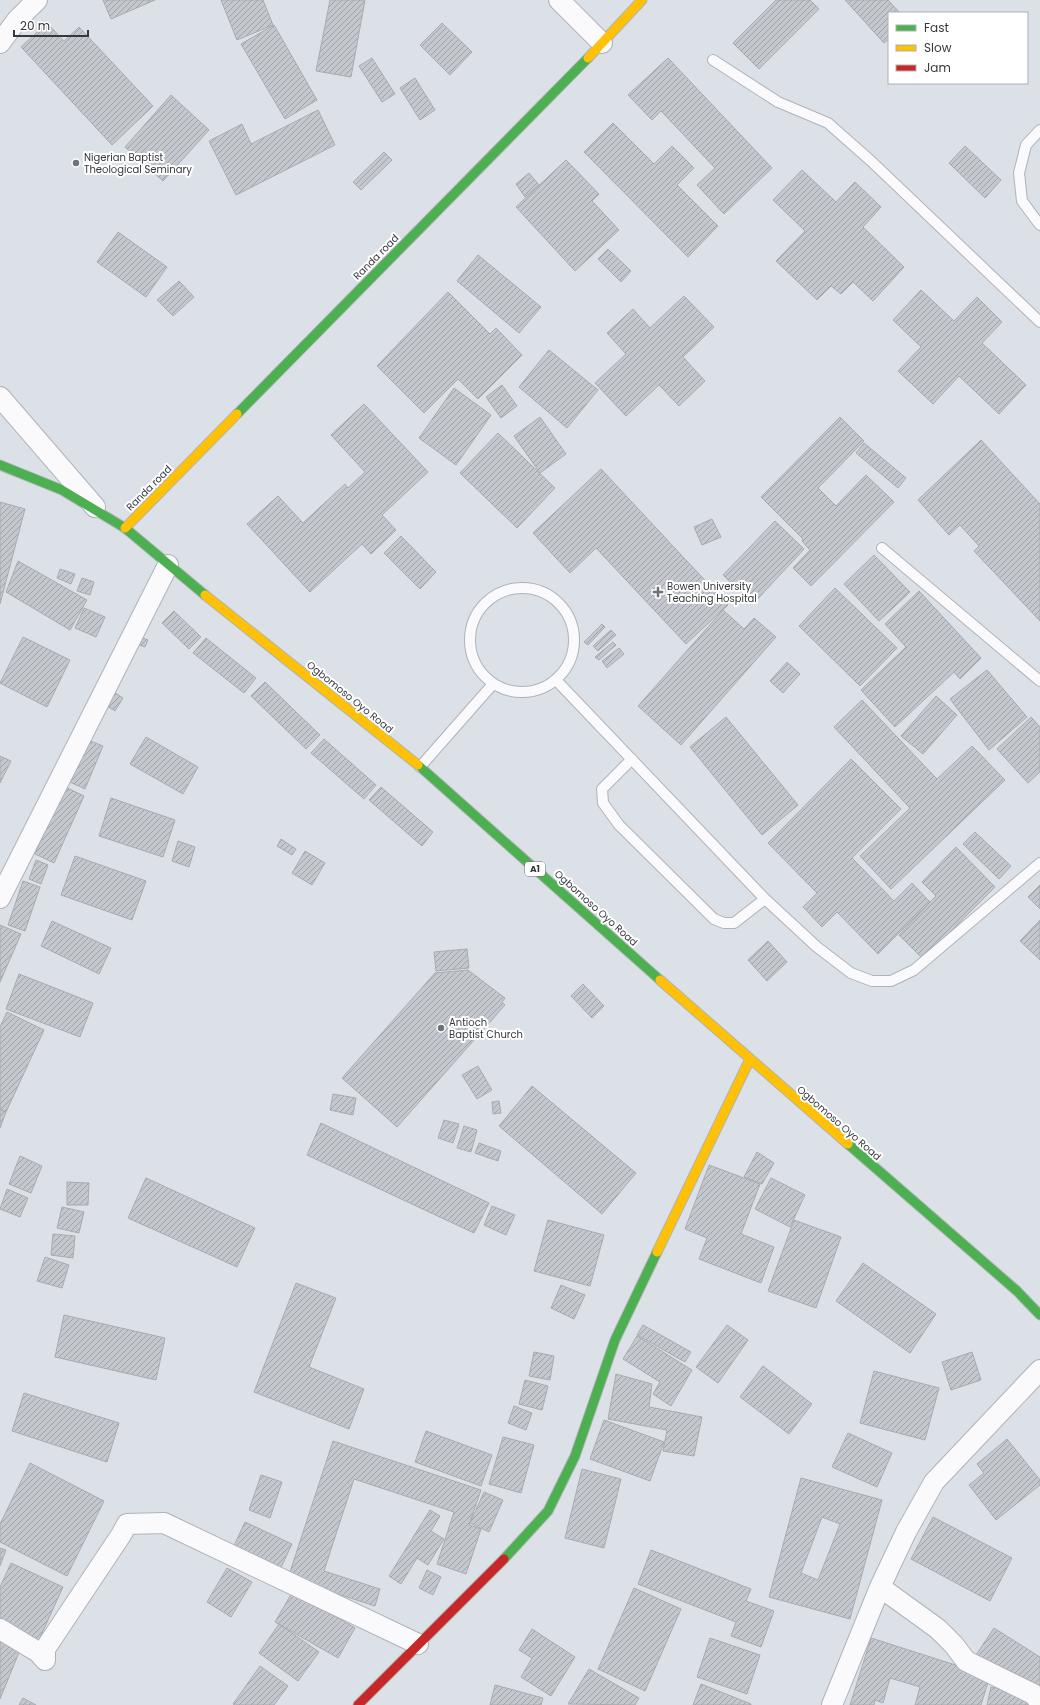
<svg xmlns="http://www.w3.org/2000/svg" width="1040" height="1705" viewBox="0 0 1040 1705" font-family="Poppins,sans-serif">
  <defs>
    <pattern id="building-hatch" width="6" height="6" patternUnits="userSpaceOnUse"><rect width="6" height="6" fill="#c4c8ce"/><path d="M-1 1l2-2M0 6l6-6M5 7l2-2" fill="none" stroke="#a0a3a8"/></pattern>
  </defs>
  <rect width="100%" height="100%" fill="#dce1e8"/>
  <!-- building -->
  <path fill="url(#building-hatch)" stroke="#a8abb0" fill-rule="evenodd" d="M103,0H155L111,19Z
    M221,0H263L273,25L237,40Z
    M330,0H365L351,77L316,71Z
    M776,0H810L819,9L759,69L733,43Z
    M845,0H888L900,13H889V39L884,43Z
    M47,23L64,41L79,27L153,106L112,145L21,47Z
    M442,23L472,52L450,75L420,45Z
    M274,25L317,100L285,119L241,44Z
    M372,58L395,94L382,102L359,66Z
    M668,58L772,168L724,214L697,185L715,168L661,111L652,120L628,95Z
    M415,78L435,110L420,120L400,88Z
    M171,95L209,130L163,181L125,147Z
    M318,110L335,145L236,195L209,141L242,124L251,144Z
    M613,123L654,164L672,146L694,168L677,185L718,226L688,257L584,152Z
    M965,146L1001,180L985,198L949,163Z
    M384,152L392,160L361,190L353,182Z
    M566,160L599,194L592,201L619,230L575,271L516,207Z
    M802,170L836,202L855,182L881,207L863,227L904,267L873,301L853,282L841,294L831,286L817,300L776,261L805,231L773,200Z
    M529,173L539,185L525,197L516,184Z
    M118,232L167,267L146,297L97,262Z
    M608,249L631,271L621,282L598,259Z
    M478,255L541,307L519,333L457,281Z
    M179,281L194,297L173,316L157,300Z
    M921,290L954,321L977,297L1002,322L982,343L1026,385L999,414L959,376L933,404L898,371L921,347L893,320Z
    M448,292L490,334L496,328L522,355L478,399L458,379L424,413L377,366Z
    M684,296L714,327L683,357L705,381L679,406L659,385L626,416L595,383L626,354L607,333L633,309L650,328Z
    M549,350L598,390L567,428L519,387Z
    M502,385L517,406L501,418L486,397Z
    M454,388L491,415L456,465L419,438Z
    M364,404L428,472L382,515L396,530L371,554L362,544L310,592L247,524L278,496L303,523L345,484L348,488L365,472L331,435Z
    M540,417L566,454L540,473L514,436Z
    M840,417L864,441L818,488L836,506L866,475L894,502L811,586L793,568L810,550L802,541L803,539L761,497Z
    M498,433L555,488L517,528L460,473Z
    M981,440L1040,504V621L974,551L979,546L960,525L949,535L918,500Z
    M864,443L906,478L898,488L856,453Z
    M601,469L728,605L686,644L596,548L570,573L533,533Z
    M0,502L25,509L0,604Z
    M712,519L721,537L702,545L694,527Z
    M775,521L804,549L753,604L723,575Z
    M401,536L436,572L420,589L384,553Z
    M874,555L910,592L879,621L844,584Z
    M18,561L87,600L70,630L6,592Z
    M60,569L75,574L71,584L57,578Z
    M82,578L94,582L90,595L77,591Z
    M835,588L897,648L860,686L799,626Z
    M919,591L981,658L960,679L954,672L895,727L861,690L906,647L885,624Z
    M84,608L105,617L96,637L75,628Z
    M723,610L744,629L754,618L776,637L681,745L638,706Z
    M174,611L201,637L189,649L162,623Z
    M602,624L605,627L588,645L584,642Z
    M611,630L616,635L598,651L593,646Z
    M135,635L148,640L145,647L132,642Z
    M23,637L70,660L47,707L0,683Z
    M206,638L256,678L244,693L193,653Z
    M613,642L616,645L599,660L595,657Z
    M619,648L624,654L607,668L602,661Z
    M787,662L800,674L783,693L770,681Z
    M987,670L1027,717L989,750L950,699Z
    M265,682L320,735L306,749L251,696Z
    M109,689L123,698L115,711L101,702Z
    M936,696L957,715L923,754L901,736Z
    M862,700L937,779L972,746L1005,780L891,889L860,856L910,808L834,727Z
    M726,717L798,805L762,835L690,747Z
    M1031,717L1040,727V772L1028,783L997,749Z
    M146,737L198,767L183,794L130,764Z
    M324,739L376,785L364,799L311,753Z
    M88,740L103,746L85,789L70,782Z
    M0,756L11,761L0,783Z
    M851,759L901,809L852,858L894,901L912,883L930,902L878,954L837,912L822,927L803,907L817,893L768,843Z
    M65,787L84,796L54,863L35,854Z
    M381,787L433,832L422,846L369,800Z
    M111,798L175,820L163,857L99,836Z
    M975,832L1011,866L999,879L963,844Z
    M281,839L296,849L292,855L277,846Z
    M178,841L195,847L189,867L172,861Z
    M956,847L995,887L923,959L899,935L936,896L922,882Z
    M305,851L325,863L312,885L292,873Z
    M75,856L146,881L132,920L61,895Z
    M36,860L48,865L41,884L29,879Z
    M23,881L40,887L25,931L8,925Z
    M1040,885V909L1028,897Z
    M1040,920V960L1020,941Z
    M52,921L111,948L99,974L41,946Z
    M0,925L21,934L0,982Z
    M768,941L787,962L767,981L748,960Z
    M467,949L469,968L436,971L434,952Z
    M468,970L505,998L502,1002L505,1005L397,1127L342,1078L435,973Z
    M19,974L93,1003L80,1037L6,1009Z
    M583,984L604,1006L592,1018L571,996Z
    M7,1012L44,1030L6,1112L0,1109V1027Z
    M478,1066L492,1090L477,1099L462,1075Z
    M532,1086L636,1173L602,1214L499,1126Z
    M333,1094L356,1098L353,1115L330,1110Z
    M499,1101L501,1113L493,1114L492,1102Z
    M0,1110L6,1112L0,1128Z
    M444,1120L459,1124L453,1143L438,1138Z
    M321,1123L489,1203L474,1233L307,1155Z
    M464,1126L477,1130L471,1152L457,1148Z
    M479,1143L501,1151L498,1161L475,1153Z
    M757,1152L774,1163L762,1184L744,1177Z
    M20,1156L42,1166L31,1193L9,1184Z
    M709,1165L760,1184L741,1234L774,1247L761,1283L699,1259L707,1238L685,1229Z
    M146,1178L255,1228L237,1267L128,1218Z
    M771,1178L805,1195L790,1227L755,1209Z
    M67,1182L89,1183L88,1205H67Z
    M7,1189L28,1198L20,1217L0,1209Z
    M492,1206L515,1215L506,1235L484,1225Z
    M62,1207L84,1212L79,1233L57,1228Z
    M548,1220L604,1235L590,1286L534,1271Z
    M794,1220L841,1237L816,1308L768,1291Z
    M53,1234L75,1236L73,1258L51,1255Z
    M45,1257L69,1265L62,1288L37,1281Z
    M863,1263L936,1314L910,1353L836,1301Z
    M296,1283L336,1298L309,1367L364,1389L349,1429L254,1392Z
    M561,1285L585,1295L574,1319L551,1308Z
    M64,1315L165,1338L156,1380L55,1357Z
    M643,1325L691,1352L685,1362L637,1335Z
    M727,1325L748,1340L718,1383L696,1367Z
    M637,1336L692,1370L671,1406L653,1394L660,1382L623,1359Z
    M534,1352L554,1356L550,1380L529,1376Z
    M972,1352L981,1380L951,1390L942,1362Z
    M763,1366L812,1404L789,1434L740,1397Z
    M874,1371L939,1388L925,1440L860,1423Z
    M616,1374L652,1384L649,1407L702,1417L694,1456L663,1451L667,1430L608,1419Z
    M525,1380L548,1386L542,1410L519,1404Z
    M24,1393L119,1423L107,1462L12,1431Z
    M514,1406L532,1413L526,1430L508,1423Z
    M604,1420L664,1442L650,1481L590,1459Z
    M426,1431L492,1455L481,1486L415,1462Z
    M848,1433L892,1453L877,1487L832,1467Z
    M503,1437L534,1445L521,1493L489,1484Z
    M1007,1439L1040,1480V1485L996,1520L969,1485L984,1473L977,1464Z
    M333,1441L481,1490L469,1525L481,1529L466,1574L437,1564L454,1512L354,1479L324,1571L380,1589L375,1606L288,1578Z
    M30,1463L104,1501L67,1576L0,1542V1524Z
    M582,1469L621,1479L604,1548L565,1538Z
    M261,1475L282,1482L270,1518L249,1510Z
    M801,1478L882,1500L850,1619L769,1597ZM822,1517L840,1524L818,1580L801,1573Z
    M484,1492L503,1500L489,1532L470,1523Z
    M430,1510L440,1516L431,1531L444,1539L428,1565L417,1558L401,1584L389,1576Z
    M933,1517L1012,1558L990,1601L911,1559Z
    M245,1522L292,1544L278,1574L231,1552Z
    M0,1548L6,1550L0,1566Z
    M651,1550L751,1589L746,1601L774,1611L761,1647L731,1636L736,1622L638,1584Z
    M11,1563L63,1587L38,1642L0,1625V1587Z
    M227,1568L252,1582L231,1617L207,1602Z
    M427,1570L441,1577L433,1595L419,1588Z
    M634,1588L681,1609L645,1691L598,1669Z
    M293,1591L355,1628L338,1658L275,1622Z
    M279,1624L319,1652L298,1681L259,1653Z
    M994,1628L1040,1657V1695L976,1655Z
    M532,1629L575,1657L551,1696L521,1677L532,1658L519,1650Z
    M0,1636L22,1645L0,1699Z
    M710,1638L760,1655L747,1694L697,1677Z
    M871,1638L990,1676L981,1705H915L920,1687L890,1678L883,1703L875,1700L874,1705H850Z
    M260,1666L288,1686L274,1705H235L233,1704Z
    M589,1669L639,1698L635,1705L568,1704Z
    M701,1684L751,1704V1705H693Z
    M495,1685L543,1698L541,1705H490Z
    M991,1687L1030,1695L1028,1705H987Z
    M23,1698L36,1705H19Z"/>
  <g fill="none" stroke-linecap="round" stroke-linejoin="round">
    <defs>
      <path id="lane" d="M713,60L778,102L828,123L871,161L1040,322
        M1040,130L1026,145L1019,173L1022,201L1040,225
        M882,548L1040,681
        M470 640a52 52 0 1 1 104 0a52 52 0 1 1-104 0Z
        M556,680L765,899L817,947L851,973L872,981H891L914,970L1040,863
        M632,759L602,789L603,803L619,825L714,919L724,923H734L765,899
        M420,767L493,684"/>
      <path id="street" d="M559,0L602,43
        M0,43L17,20L37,0
        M0,397L95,507
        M0,898L168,565
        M880,1587L938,1629L954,1645L966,1661L1033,1694L1040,1702
        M0,1629L38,1652L45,1660
        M45,1660V1649L121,1535L127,1524L164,1523L418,1644
        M832,1705L880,1587L906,1532L934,1482L1040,1370"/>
      <path id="fast" d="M237,414L588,58
        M0,465L62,490L125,528L205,595
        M418,765L660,980
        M848,1144L1017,1291L1040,1315
        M504,1559L548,1511L575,1456L615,1340L657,1252"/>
      <path id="slow" d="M588,58L642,0
        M125,528L237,414
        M205,595L418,765
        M660,980L848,1144
        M657,1252L750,1059"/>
      <path id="jam" d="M358,1705L504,1559"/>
    </defs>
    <!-- lane casing -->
    <use href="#lane" stroke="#afb3b8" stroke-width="12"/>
    <!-- street casing -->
    <use href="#street" stroke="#afb3b8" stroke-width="22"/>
    <!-- fast casing -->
    <use href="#fast" stroke="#afb3b8" stroke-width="11"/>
    <!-- slow casing -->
    <use href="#slow" stroke="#afb3b8" stroke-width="11"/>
    <!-- jam casing -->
    <use href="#jam" stroke="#afb3b8" stroke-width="11"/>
    <!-- lane -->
    <use href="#lane" stroke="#fafafc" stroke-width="10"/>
    <!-- street -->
    <use href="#street" stroke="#fafafc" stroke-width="20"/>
    <!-- fast -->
    <use href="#fast" stroke="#4caf50" stroke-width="9"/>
    <!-- slow -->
    <use href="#slow" stroke="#ffc107" stroke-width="9"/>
    <!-- jam -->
    <use href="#jam" stroke="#c62828" stroke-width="9"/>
  </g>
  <!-- markers -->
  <g fill="#6f7378" stroke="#fff" stroke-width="1.5">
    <circle cx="76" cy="163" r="4"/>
    <path d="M656 586h4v4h4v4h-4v4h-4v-4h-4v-4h4z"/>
    <circle cx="441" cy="1028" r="4"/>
  </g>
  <g text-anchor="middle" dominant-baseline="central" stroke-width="4" stroke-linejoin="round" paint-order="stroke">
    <!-- shield labels -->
    <rect fill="#fff" stroke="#727476" stroke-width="1" x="525" y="862" width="20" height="14" rx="3"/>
    <g font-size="9" font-weight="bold" fill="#35383c">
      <text x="535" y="869">A1</text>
    </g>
    <!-- poi labels -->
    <g font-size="10" fill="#35383c" stroke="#fff" text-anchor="start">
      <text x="84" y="157">Nigerian Baptist<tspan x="84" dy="12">Theological Seminary</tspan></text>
      <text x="667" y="586">Bowen University<tspan x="667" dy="12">Teaching Hospital</tspan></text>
      <text x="449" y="1022">Antioch<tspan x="449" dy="12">Baptist Church</tspan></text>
    </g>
    <!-- street labels -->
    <g font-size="10" fill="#35383c" stroke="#fff">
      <text transform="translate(376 257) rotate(-45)">Randa road</text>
      <text transform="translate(149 488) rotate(-45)">Randa road</text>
      <text transform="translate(350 697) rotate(39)">Ogbomoso Oyo Road</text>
      <text transform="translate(596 908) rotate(42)">Ogbomoso Oyo Road</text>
      <text transform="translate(839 1123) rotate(41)">Ogbomoso Oyo Road</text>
    </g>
  </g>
  <!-- legend -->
  <rect x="888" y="12" width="140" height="72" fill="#ffffff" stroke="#aeafb1"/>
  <rect x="896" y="25" width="20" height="6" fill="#4caf50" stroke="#aeafb1"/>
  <text x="924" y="32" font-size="12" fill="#35383c">Fast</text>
  <rect x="896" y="45" width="20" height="6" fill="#ffc107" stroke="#aeafb1"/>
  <text x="924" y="52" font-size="12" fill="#35383c">Slow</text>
  <rect x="896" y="65" width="20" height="6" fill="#c62828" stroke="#aeafb1"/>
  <text x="924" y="72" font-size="12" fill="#35383c">Jam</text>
  <!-- scale -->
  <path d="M14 30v6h74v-6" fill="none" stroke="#35383c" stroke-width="2"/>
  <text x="20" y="30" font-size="12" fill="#35383c" stroke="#ffffff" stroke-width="3" paint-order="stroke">20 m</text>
</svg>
